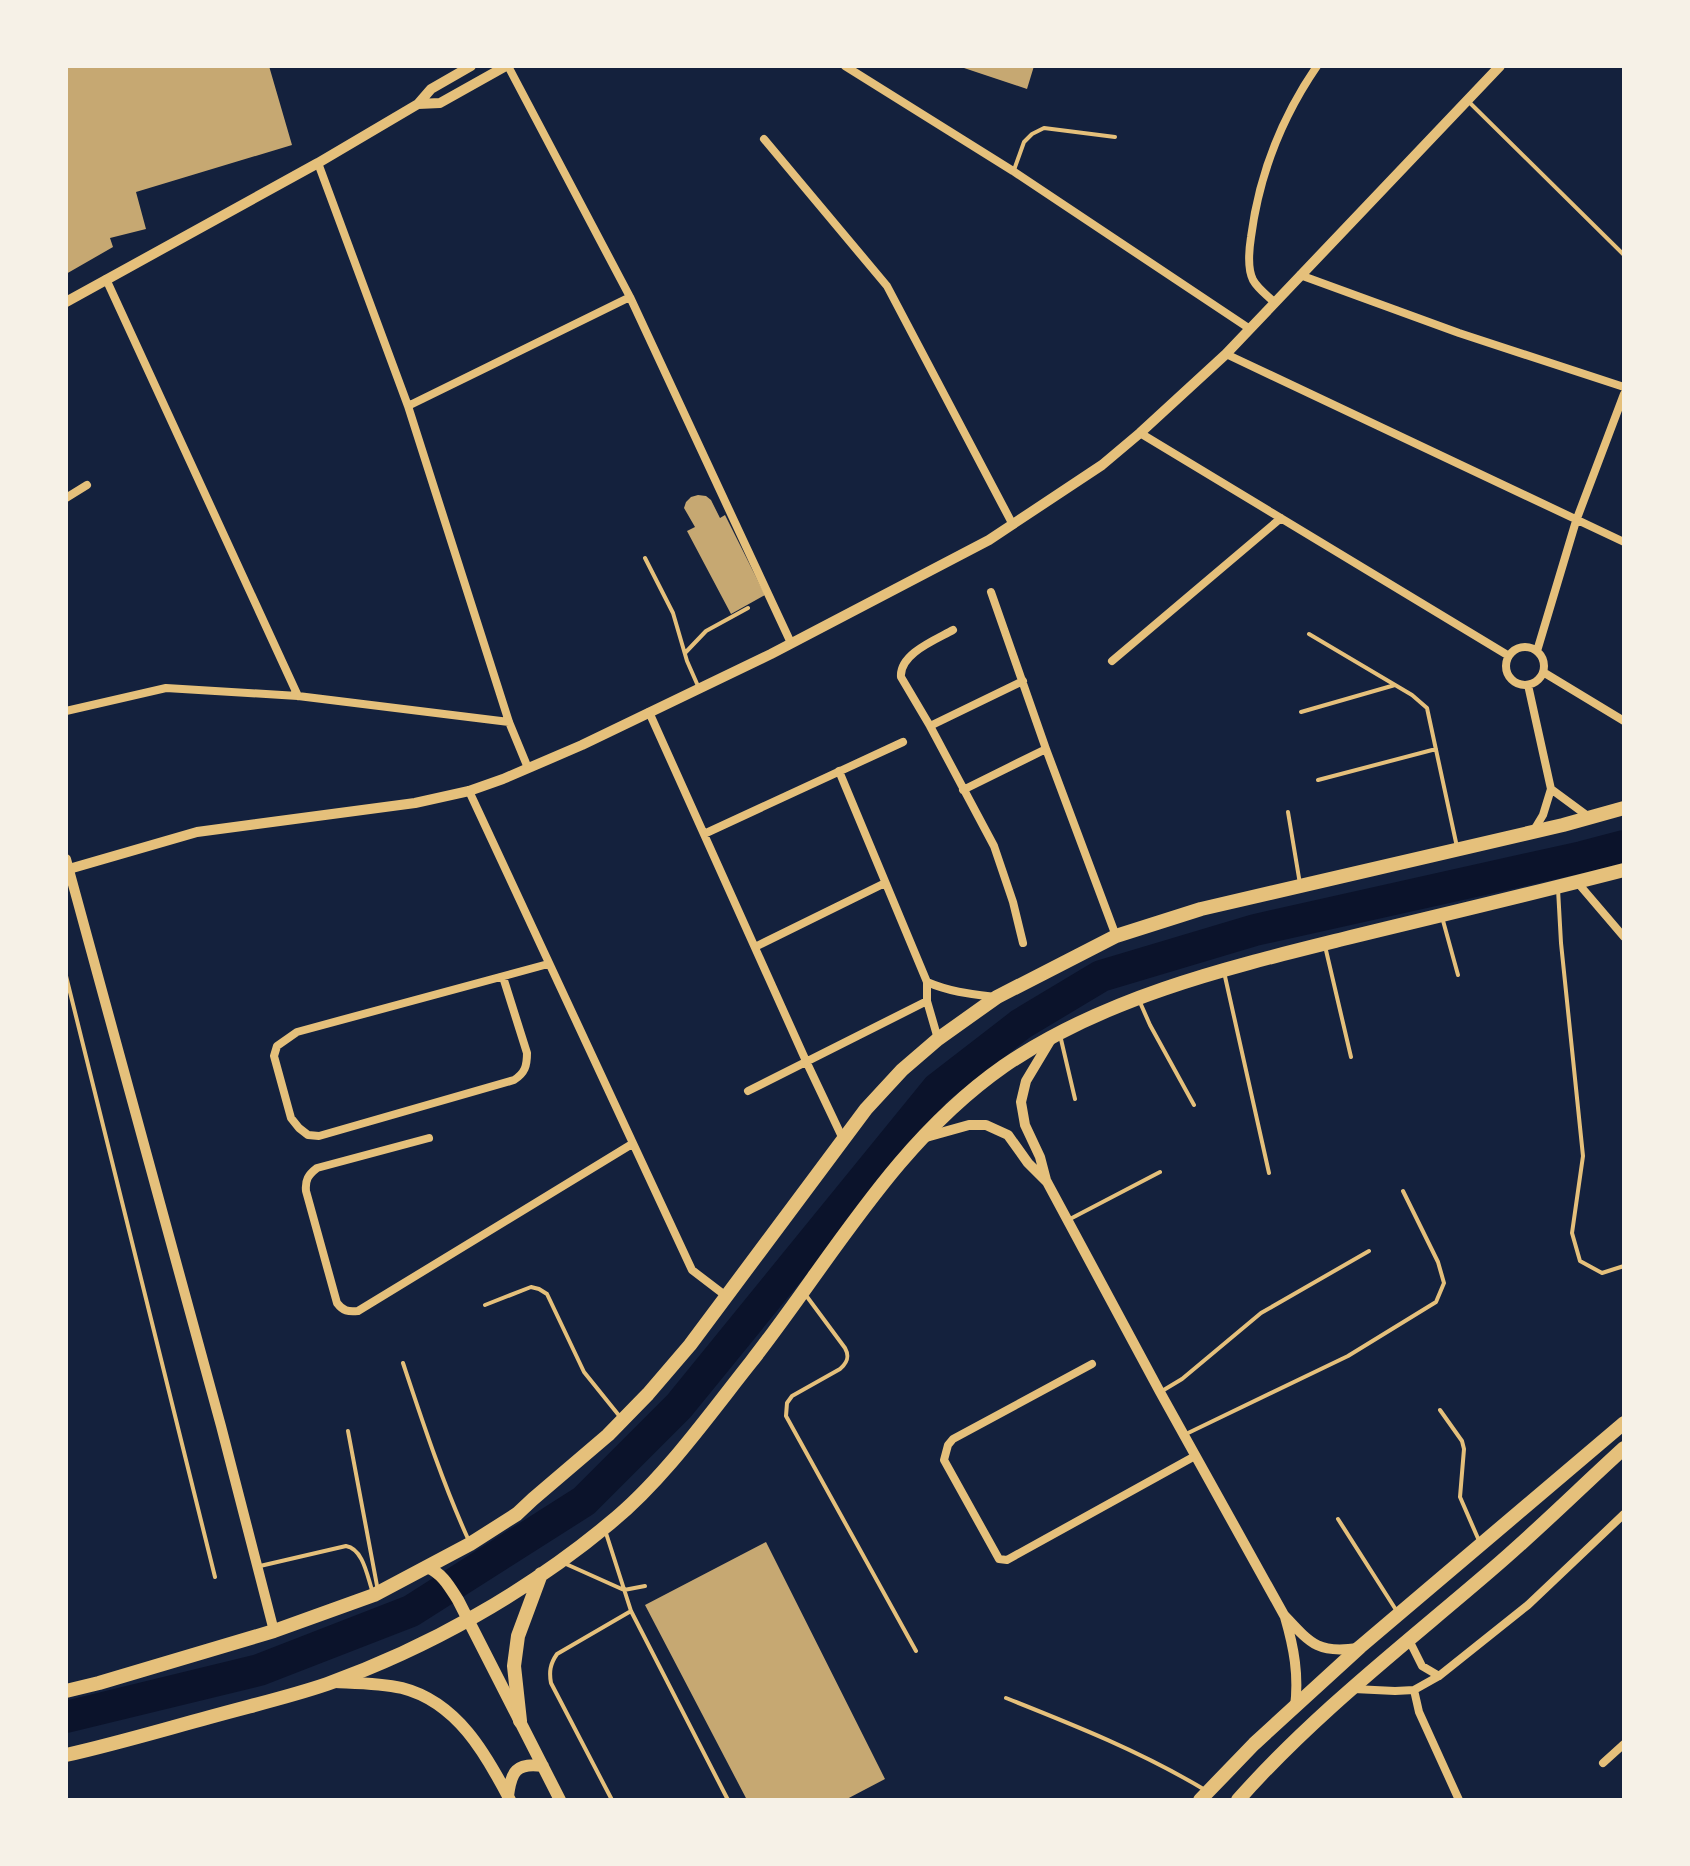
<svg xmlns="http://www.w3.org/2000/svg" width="1690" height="1866" viewBox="0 0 1690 1866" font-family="'Varela Round',sans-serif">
  <rect width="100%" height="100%" fill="#14213d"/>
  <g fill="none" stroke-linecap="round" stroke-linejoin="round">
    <!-- river -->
    <path stroke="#0b132b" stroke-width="32" d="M66,1717L259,1670L411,1611L584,1501L679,1406L937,1089L1021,1024L1101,976L1255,930L1582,857L1624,846"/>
  </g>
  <!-- building -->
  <path fill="#c6a872" d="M69,66H269L292,145L136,192L146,229L110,238L113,247L66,274V67Z
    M958,66H1034L1027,89Z
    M698,495L706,496L711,500L720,518L725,515L765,595L731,614L687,531L695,527L684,508L686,502L691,497Z
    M766,1542L885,1779L845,1800H747L645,1605Z"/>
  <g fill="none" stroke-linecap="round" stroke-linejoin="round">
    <!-- service -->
    <path stroke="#e5c07b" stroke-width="4" d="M1469,102L1624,255
      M1014,170L1024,142L1032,134L1044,128L1115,137
      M645,558L673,613L687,661L698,686
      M1309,634L1412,695L1427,708L1457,847
      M685,653L706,631L748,608
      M1301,712L1395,685
      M1318,780L1436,749
      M1288,812L1300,884
      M1558,889L1561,943L1583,1156L1572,1233L1580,1261L1602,1273L1624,1266
      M1442,917L1458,975
      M1325,946L1351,1057
      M1224,972L1269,1173
      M66,976L215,1577
      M1139,1000L1150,1025L1194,1105
      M1060,1035L1075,1099
      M1070,1219L1160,1172
      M805,1294L845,1348C850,1357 847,1363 840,1369L792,1396L787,1403L786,1416L916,1651
      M485,1305L531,1287L539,1289L547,1294L584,1372L621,1418
      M403,1363C423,1423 443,1484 469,1541
      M1162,1391L1182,1379L1261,1313L1369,1251
      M1440,1410L1462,1441L1464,1449L1460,1497L1480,1543
      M348,1431L378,1591
      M1186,1434L1348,1356L1436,1302L1444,1283L1438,1262L1403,1191
      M1338,1519L1398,1613
      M605,1530L631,1611L728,1800
      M566,1564L624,1590L645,1586
      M260,1566L346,1546C363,1549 367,1575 372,1590
      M1006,1698C1074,1725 1142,1752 1205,1790
      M612,1800L551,1683C549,1672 550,1664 557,1654L631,1611"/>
    <!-- minor -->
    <path stroke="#e5c07b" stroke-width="8" d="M508,66L630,297L791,643
      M845,66L1013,171L1250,329
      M764,139L887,286L1013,525
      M318,163L408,406L509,722L528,768
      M1300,275L1459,333L1624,387
      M106,279L298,696
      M1274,302C1267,295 1258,289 1253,280C1247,268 1249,250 1251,237C1259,176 1282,117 1317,66
      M1226,354L1624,542
      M408,406L630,297
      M1140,433L1509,656
      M66,498L87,485
      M991,592L1046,749L1116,936
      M1506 666a19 19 0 1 1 38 0a19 19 0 1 1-38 0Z
      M1537,651L1576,521L1624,394
      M1112,661L1281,518
      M1543,672L1624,721
      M1023,681L930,726L994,846L1013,902L1023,943
      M1528,685L1551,789L1543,815L1534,830
      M66,711L166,688L298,696L509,722
      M649,712L806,1061L843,1139
      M930,726L901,677C899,654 935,640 953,630
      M839,771L927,982V1001L938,1039
      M1551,789L1589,817
      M963,790L1046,749
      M469,791L692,1270L726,1296
      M704,834L903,742
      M1577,882L1624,937
      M755,947L885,883
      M503,977L527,1053C527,1066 525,1073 514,1080L319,1136L308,1135L299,1128L291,1118L274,1056L277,1046L297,1032L548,964
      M927,982C950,992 971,994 996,997
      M748,1091L927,1001
      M429,1138L317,1168C308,1175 305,1180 306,1191L337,1303C343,1311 348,1312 358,1311L632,1144
      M1092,1364L953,1439L948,1445L944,1460L999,1559L1007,1560L1195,1456
      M1409,1640L1422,1666L1439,1676
      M1354,1689L1395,1691L1414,1690L1439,1676L1528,1605L1624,1514
      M1414,1690L1419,1712L1459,1800
      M1603,1763L1624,1744"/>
    <!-- tertiary -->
    <path stroke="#e5c07b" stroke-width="10" d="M418,104L440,103L506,66
      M66,302L318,163L418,104L431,89L471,66
      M66,859L221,1426L274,1631
      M69,869L197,832L415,803L469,791L503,779L582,745L771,654L989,540L1102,465L1140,433L1226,354L1500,66
      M926,1137L969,1125H986L1008,1135L1028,1163L1047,1182L1160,1392L1284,1615C1311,1644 1318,1654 1358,1648
      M1046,1180L1040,1157L1025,1125L1021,1102L1026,1081L1050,1041
      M1285,1617C1294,1648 1299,1675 1295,1707"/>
    <!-- secondary -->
    <path stroke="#e5c07b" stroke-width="12" d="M427,1567C443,1574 449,1586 458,1600L560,1800
      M335,1682C357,1683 380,1683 402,1688C457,1702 486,1754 510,1800
      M508,1796C511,1772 516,1762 543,1766"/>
    <!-- primary -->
    <path stroke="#e5c07b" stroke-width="14" d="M66,1691L99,1683L274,1631L374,1595L470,1544L517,1514L533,1499L608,1435L648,1394L690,1345L866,1109L902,1070L938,1039L997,997L1116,936L1201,909L1563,825L1624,808
      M520,1721L514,1666L518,1636L541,1574
      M66,1755C115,1744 162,1730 210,1717C249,1706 289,1697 327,1684C428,1648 527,1592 610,1523C663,1480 708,1416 751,1362C831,1260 895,1142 1004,1066C1105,997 1226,968 1343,939C1437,916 1531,894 1624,870
      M1200,1800L1254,1744L1360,1647L1624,1423
      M1238,1800C1313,1715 1404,1645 1490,1571C1536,1532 1579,1489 1624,1448"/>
  </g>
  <!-- border -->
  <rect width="1690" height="1866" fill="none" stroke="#f6f1e7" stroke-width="136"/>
</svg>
